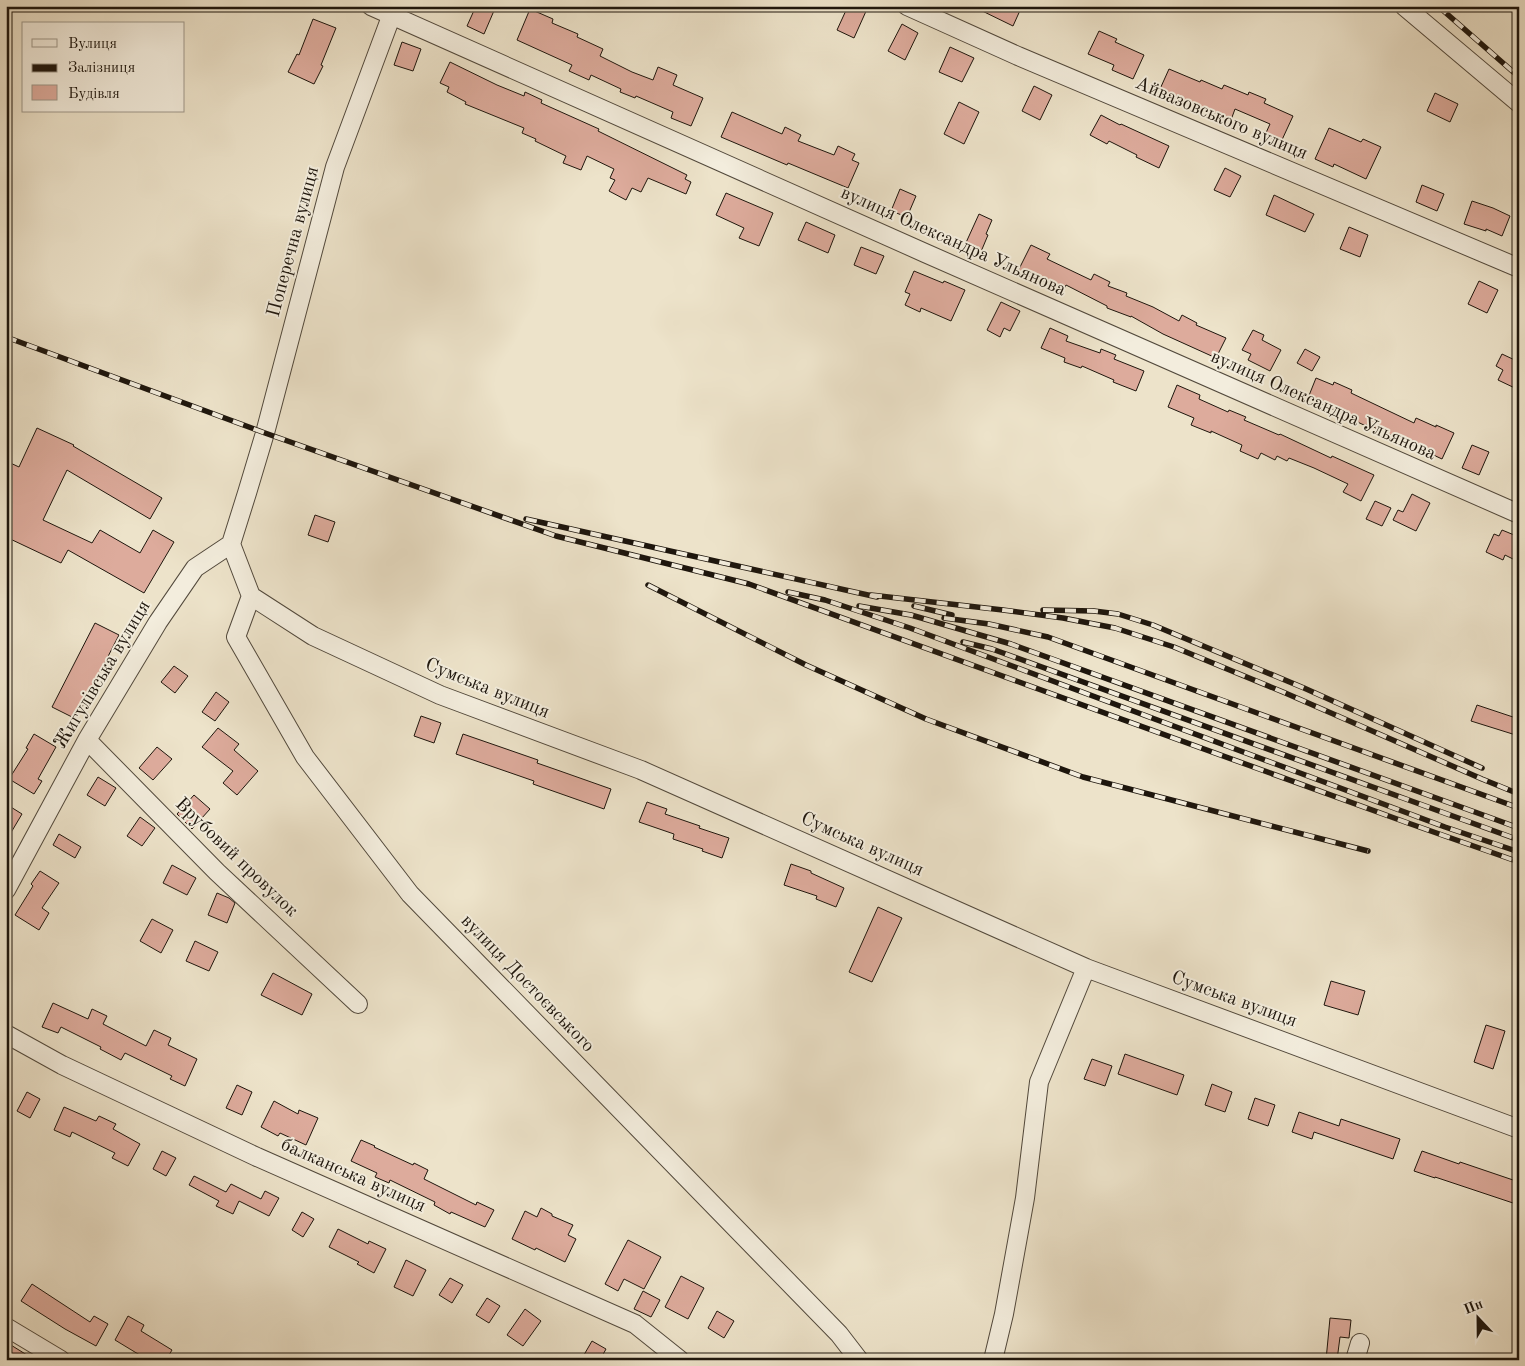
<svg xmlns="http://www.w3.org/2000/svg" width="1525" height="1366" viewBox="0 0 1525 1366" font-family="'Old Standard TT',serif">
  <rect width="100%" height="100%" fill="#ede3ca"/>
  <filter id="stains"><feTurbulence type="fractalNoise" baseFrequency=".004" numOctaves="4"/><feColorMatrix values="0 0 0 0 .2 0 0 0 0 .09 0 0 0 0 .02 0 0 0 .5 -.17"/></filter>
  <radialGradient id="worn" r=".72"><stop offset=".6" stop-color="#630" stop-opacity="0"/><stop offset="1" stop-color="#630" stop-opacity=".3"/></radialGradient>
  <!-- building -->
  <path fill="#ddab9c" stroke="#1e160d" d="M476,6H496L484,34L467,26Z
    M848,6H860L867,9L854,38L837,30Z
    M972,6H1022L1013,26Z
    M530,9L553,19L552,23L578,34L577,37L603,49L600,56L632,72L653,80L658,67L677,75L673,85L703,98L691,126L671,118L673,112L636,96L635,98L620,92L621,89L591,75L589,80L569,71L572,65L517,40Z
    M313,19L336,28L321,65L323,66L314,84L288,72L297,54L299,55Z
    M902,24L918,33L905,60L888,51Z
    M1099,31L1117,39L1115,42L1144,55L1133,79L1112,70L1114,65L1088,54Z
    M402,42L421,49L413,71L394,65Z
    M950,47L974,58L962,82L939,72Z
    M450,62L497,85L524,96L525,92L542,100L541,103L599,129L598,131L687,175L685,179L691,182L686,194L648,178L641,192L632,188L626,200L609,191L615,180L610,178L614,169L587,156L581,170L563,163L566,156L535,141L536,139L522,133L524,128L465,104L466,102L447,92L449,87L440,83Z
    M1169,69L1200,82L1201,80L1222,89L1224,85L1248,95L1249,92L1266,99L1264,103L1293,116L1281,142L1265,135L1270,124L1235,109L1231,120L1160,89Z
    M1034,86L1052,95L1040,120L1022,111Z
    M1435,93L1458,104L1450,122L1427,111Z
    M959,102L979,112L964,144L944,134Z
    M732,112L782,134L785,127L801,135L798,141L834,155L838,146L855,154L852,160L859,163L848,188L788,163L787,165L721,137Z
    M1101,115L1120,125L1121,124L1169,146L1159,168L1136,157L1137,155L1109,141L1107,144L1090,135Z
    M1329,128L1361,142L1363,139L1381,147L1366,179L1334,164L1333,167L1315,159Z
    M1225,168L1241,176L1230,197L1214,190Z
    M1422,185L1444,194L1437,211L1416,202Z
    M900,189L916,196L907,217L891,211Z
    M726,193L773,213L759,246L739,238L744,228L716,215Z
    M1274,195L1314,214L1305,232L1266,215Z
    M1472,201L1493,208L1510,216L1502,236L1486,229V231L1464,224Z
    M979,214L992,220L986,234L988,235L980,254L964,247Z
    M806,222L835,235L828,253L798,240Z
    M1349,227L1368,235L1360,257L1340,249Z
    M1031,245L1050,254L1047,259L1091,280L1094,274L1110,282L1108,286L1127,293L1126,296L1153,307L1179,321L1182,315L1197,323L1196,325L1226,338L1216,358L1163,334L1131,316V317L1107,308V306L1066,285L1063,291L1037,278L1036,280L1018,271Z
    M861,247L884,256L876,274L854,265Z
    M914,271L943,283L944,281L965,290L951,321L921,308L920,312L905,305L910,294L905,292Z
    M1479,281L1498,290L1487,313L1468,304Z
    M1001,302L1020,311L1010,331L1004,328L1000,337L987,330Z
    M1050,328L1068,336L1066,341L1100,353L1101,349L1116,355L1114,359L1144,371L1136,391L1113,382L1114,380L1082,366L1081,368L1064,362L1065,358L1041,348Z
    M1253,330L1264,335L1262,340L1281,350L1270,371L1248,360L1251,354L1242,350Z
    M1305,349L1320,357L1312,371L1297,363Z
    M1502,354L1519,362V390L1498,380L1503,370L1496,366Z
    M1316,378L1333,385L1334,382L1352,390L1351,393L1414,423L1416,418L1436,427V425L1454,433L1442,459L1367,424L1366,426L1349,418L1350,417L1308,398Z
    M1177,385L1200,395L1199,399L1228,412L1229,410L1246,417L1244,420L1279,435L1280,434L1331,458L1332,456L1374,475L1361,501L1343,492L1348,484L1314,468L1289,458L1287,461L1277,456L1275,460L1261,453L1258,459L1240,451L1242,445L1211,431V433L1191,425L1194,418L1168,407Z
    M37,428L74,445L73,446L162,498L150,519L67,470L43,520L92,543L100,530L140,553L153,530L174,542L144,593L68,550L61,563L6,537V461L19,467Z
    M1472,445L1489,452L1479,475L1462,468Z
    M1412,494L1430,503L1416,531L1393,520L1398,510L1403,512Z
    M1375,501L1391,508L1382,526L1366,519Z
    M315,515L335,522L328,542L308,535Z
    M1502,530L1519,537V562L1505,555L1503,560L1486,552L1494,534L1499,536Z
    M95,623L119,635L76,719L52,707Z
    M174,666L188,676L175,693L161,682Z
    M216,692L229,702L215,721L202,712Z
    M1477,705L1519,719V736L1471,721Z
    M421,716L441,723L434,743L414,736Z
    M218,728L239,744L234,750L258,771L237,795L223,783L233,771L202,747Z
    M34,734L56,747L38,779L42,781L34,794L9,779L28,749L26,748Z
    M463,734L538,760L537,763L560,771L611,789L604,809L533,784L534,781L456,754Z
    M157,747L172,759L153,780L139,768Z
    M98,777L116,788L105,806L87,795Z
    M194,795L210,809L192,829L177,814Z
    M647,802L667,809L665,814L700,826L699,828L729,838L722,858L702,851L703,849L673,839L674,834L639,822Z
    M6,804L22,814L6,841Z
    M140,817L155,828L142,846L127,836Z
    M59,834L81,847L75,858L53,845Z
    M791,864L811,871V873L844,888L836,907L816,899L817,896L784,885Z
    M172,865L196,878L187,895L163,883Z
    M40,871L59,883L42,908L49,913L39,930L15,915L33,886L31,884Z
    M217,893L229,898L235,903L227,923L208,915Z
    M878,907L902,918L872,982L849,972Z
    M152,919L173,930L161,953L140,941Z
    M195,941L218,952L209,971L186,961Z
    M273,973L312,994L302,1015L261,995Z
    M1331,981L1365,991L1358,1015L1324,1005Z
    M53,1003L88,1019L92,1009L107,1016L103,1024L146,1046L154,1030L171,1038L168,1045L197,1059L185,1086L170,1079L172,1076L125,1053L121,1060L100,1049L101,1047L61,1027L58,1033L42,1027Z
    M1486,1025L1505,1031L1493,1069L1474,1062Z
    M1125,1054L1184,1075L1177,1095L1118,1074Z
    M1092,1059L1112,1066L1105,1086L1084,1079Z
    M1212,1084L1232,1092L1225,1112L1205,1105Z
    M237,1085L252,1092L242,1115L226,1108Z
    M27,1092L40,1099L30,1118L17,1111Z
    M1255,1098L1275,1105L1268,1126L1248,1119Z
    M274,1101L298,1114L299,1110L318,1118L306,1145L280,1133L278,1136L261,1127Z
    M64,1107L96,1121L99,1116L116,1124L113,1129L140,1144L128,1166L112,1158L115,1153L72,1132L70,1137L54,1130Z
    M1299,1112L1339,1126L1341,1119L1400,1139L1393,1159L1314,1132L1312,1139L1292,1132Z
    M361,1140L375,1146L374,1147L413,1165L414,1163L428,1170L424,1179L476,1205L477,1202L494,1210L485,1227L451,1212L450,1214L434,1205L435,1202L390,1180L389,1183L375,1177L377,1173L351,1161Z
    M162,1151L176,1158L166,1176L153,1169Z
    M1422,1151L1459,1164L1460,1162L1519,1182V1205L1435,1177V1178L1414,1171Z
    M194,1176L226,1192L231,1184L261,1199L265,1191L279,1198L269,1216L239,1201L233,1214L216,1206L219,1201L189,1185Z
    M541,1208L552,1214V1216L573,1225L568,1235L576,1239L565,1262L536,1248L535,1250L512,1239L525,1211L537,1217Z
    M302,1212L314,1219L303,1237L292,1230Z
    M338,1229L368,1244L369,1241L386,1249L374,1273L357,1264L359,1262L329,1247Z
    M628,1240L661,1257L644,1289L624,1279L618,1291L605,1284Z
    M406,1260L426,1270L413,1296L394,1287Z
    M681,1276L704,1288L688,1319L665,1307Z
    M450,1278L463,1285L452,1303L439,1295Z
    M32,1284L90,1322L94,1316L108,1324L96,1346L65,1329L21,1301Z
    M643,1291L660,1300L651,1317L634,1309Z
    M487,1298L500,1306L489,1323L476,1315Z
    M525,1309L541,1321L523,1346L507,1335Z
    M717,1311L734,1321L724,1338L708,1328Z
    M128,1316L144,1325L141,1331L172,1350L166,1360L157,1355L154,1360H148L115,1340Z
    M1330,1318L1351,1320L1349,1338L1340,1337L1337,1360H1326Z
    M592,1341L606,1349L600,1360H581Z
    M6,1342L35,1360H6Z"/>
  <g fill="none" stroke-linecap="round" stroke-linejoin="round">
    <defs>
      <path id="street" d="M371,6L925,253L1519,514
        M907,6L1018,56L1519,268
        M1404,6L1519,103
        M231,544L251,596L313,636L440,695L641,770L1086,968L1519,1129
        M251,596L236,637L305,757L410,894L839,1334L859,1360
        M87,740L217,872L358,1004
        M6,890L87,740L158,622L195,568L231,544L247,493L265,433L335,167L395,6
        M6,1034L62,1065L257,1157L635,1324L680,1360
        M6,1327L61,1360
        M993,1360L1004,1314L1025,1198L1039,1082L1086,968
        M1355,1360L1360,1343"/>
    </defs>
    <!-- street casing -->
    <use href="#street" stroke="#52493c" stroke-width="20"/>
    <!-- street -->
    <use href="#street" stroke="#f3eddd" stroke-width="18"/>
    <defs>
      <path id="rail" d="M1438,6L1519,77
        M6,337L265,433L556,536L749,584L1408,823L1519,862
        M526,519L877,597
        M648,585L806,665L926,719L1083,777L1368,851
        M788,592L825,600L910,628L1445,827L1519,852
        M871,595L1003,610L1063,618L1115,628L1174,647L1283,692L1482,779L1519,794
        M859,606L911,615L1011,644L1519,828
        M914,606L952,615
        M1043,610L1094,611L1118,614L1153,625L1304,688L1482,768
        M944,618L989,624L1048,637L1519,808
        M963,642L992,649L1519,840"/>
    </defs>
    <!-- rail casing -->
    <use href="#rail" stroke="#1e160d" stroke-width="5.5"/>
    <!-- rail -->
    <use href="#rail" stroke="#f3eddd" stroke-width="4" stroke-dasharray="11" stroke-linecap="butt"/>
  </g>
  <g text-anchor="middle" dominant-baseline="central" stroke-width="4" stroke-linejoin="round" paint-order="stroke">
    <!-- street labels -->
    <g font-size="19" fill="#1e160d" stroke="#f3eddd">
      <text transform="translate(1221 119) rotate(23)">Айвазовського вулиця</text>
      <text transform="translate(294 242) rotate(-75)">Поперечна вулиця</text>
      <text transform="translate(953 242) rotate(24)">вулиця Олександра Ульянова</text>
      <text transform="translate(1323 406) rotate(24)">вулиця Олександра Ульянова</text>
      <text transform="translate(103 675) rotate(-59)">Жигулівська вулиця</text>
      <text transform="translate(487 689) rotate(22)">Сумська вулиця</text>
      <text transform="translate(862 845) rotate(24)">Сумська вулиця</text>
      <text transform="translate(236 858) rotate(44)">Врубовий провулок</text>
      <text transform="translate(527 984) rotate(46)">вулиця Достоєвського</text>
      <text transform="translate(1234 1000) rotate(20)">Сумська вулиця</text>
      <text transform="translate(353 1176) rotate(24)">балканська вулиця</text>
    </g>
  </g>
  <!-- margin -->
  <rect width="1525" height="1366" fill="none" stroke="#ede3ca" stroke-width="25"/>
  <rect x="8" y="8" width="1510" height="1351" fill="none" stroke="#1e160d" stroke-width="2.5"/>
  <rect x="12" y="12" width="1500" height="1341" fill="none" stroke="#1e160d"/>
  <!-- legend -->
  <rect x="22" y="22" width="162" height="90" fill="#f3eddd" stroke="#9e978a"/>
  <rect x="32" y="39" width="25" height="8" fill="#f3eddd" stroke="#9e978a"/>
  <text x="68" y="48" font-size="15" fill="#1e160d">Вулиця</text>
  <rect x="32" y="64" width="25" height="8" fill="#1e160d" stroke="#9e978a"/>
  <text x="68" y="72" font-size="15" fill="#1e160d">Залізниця</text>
  <rect x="32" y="85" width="25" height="15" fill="#ddab9c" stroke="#9e978a"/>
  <text x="68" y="98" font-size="15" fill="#1e160d">Будівля</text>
  <!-- north arrow -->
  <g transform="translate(1478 1318) rotate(338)" stroke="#f3eddd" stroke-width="4" paint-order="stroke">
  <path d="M0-4L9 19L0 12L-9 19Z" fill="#1e160d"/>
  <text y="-8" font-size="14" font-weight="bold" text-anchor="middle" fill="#1e160d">Пн</text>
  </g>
  <rect width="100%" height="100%" filter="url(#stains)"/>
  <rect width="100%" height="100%" fill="url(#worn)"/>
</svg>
